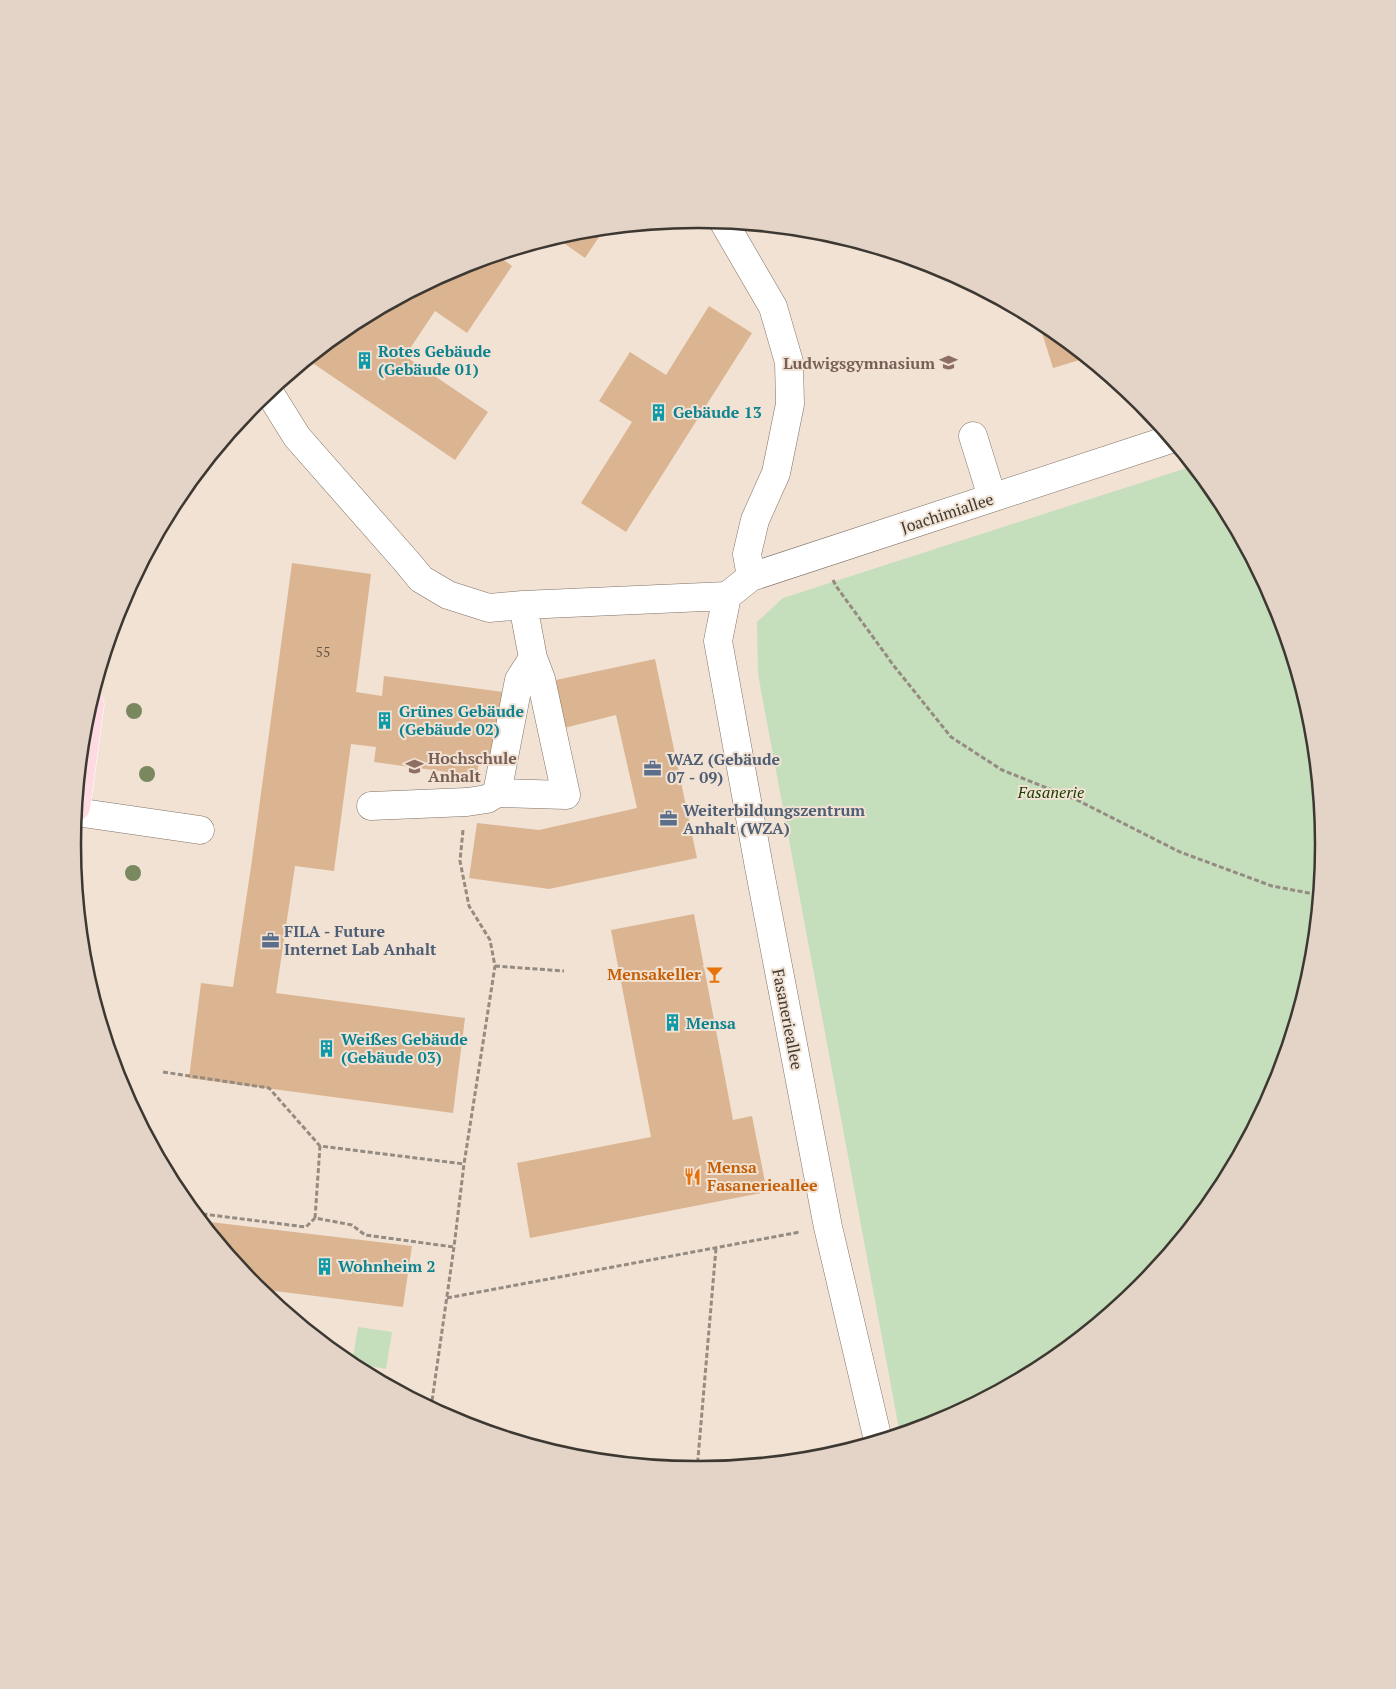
<svg xmlns="http://www.w3.org/2000/svg" width="1396" height="1689" viewBox="0 0 1396 1689" font-family="'PT Serif',serif">
  <rect width="100%" height="100%" fill="#f1e2d4"/>
  <!-- green -->
  <path fill="#c5debc" d="M1193,466L1218,497L1276,605L1312,723L1323,845L1311,967L1276,1084L1218,1192L1140,1287L1045,1365L937,1422L900,1434L758,674L757,622L783,598Z
    M358,1327L392,1332L386,1369L352,1363Z"/>
  <!-- building -->
  <path fill="#dbb591" d="M605,228L585,258L555,237L576,231Z
    M497,255L512,266L467,333L435,311L405,356L488,412L455,460L314,364L328,343L351,324L459,267Z
    M709,306L752,333L626,532L581,503L632,422L599,401L630,352L666,375Z
    M1038,320L1046,325L1086,358L1053,368Z
    M292,563L371,574L356,692L382,696L384,676L503,692L494,761L479,759L477,776L374,762L376,747L351,744L334,871L295,866L276,993L465,1018L453,1113L189,1078L201,983L233,987L252,860Z
    M655,659L697,858L549,889L469,878L477,823L539,830L637,808L616,715L564,728L551,681Z
    M694,914L733,1120L752,1116L767,1192L530,1238L517,1163L651,1137L611,930Z
    M202,1221L412,1246L403,1307L259,1289Z"/>
  <g fill="none" stroke-linecap="round" stroke-linejoin="round">
    <defs>
      <path id="minor" d="M723,221L773,307L789,362L790,404L776,473L755,520L747,554L751,577
        M269,392L297,437L407,562L421,579L448,595L489,608L523,605L727,596
        M973,436L992,497
        M727,596L718,641L759,867L828,1227L878,1440
        M727,596L751,577L1171,439
        M497,793L566,795L541,679L533,658
        M371,806L467,802L487,799L497,793L519,680L533,658L523,605
        M76,812L200,830"/>
      <path id="major" d="M76,807L90,704"/>
    </defs>
    <!-- minor casing -->
    <use href="#minor" stroke="#7f7165" stroke-width="29"/>
    <!-- major casing -->
    <use href="#major" stroke="#fff" stroke-width="29"/>
    <!-- path -->
    <path stroke="#958b81" stroke-width="3" stroke-dasharray="5 2.5" stroke-linecap="butt" d="M833,580L836,586L894,666L951,737L1002,770L1077,800L1180,852L1272,886L1319,895
      M495,966L564,971
      M163,1072L269,1088L320,1146L464,1164
      M195,1213L306,1227L315,1218L352,1225L365,1235L454,1247
      M315,1218L320,1146
      M447,1298L800,1232
      M431,1408L454,1247L464,1164L495,966L490,940L469,906L460,861L463,830
      M697,1470L716,1248"/>
    <!-- minor -->
    <use href="#minor" stroke="#fff" stroke-width="28"/>
    <!-- major -->
    <use href="#major" stroke="#fedbe2" stroke-width="28"/>
  </g>
  <!-- trees -->
  <g fill="#7a8860">
    <circle cx="134" cy="711" r="8"/>
    <circle cx="147" cy="774" r="8"/>
    <circle cx="133" cy="873" r="8"/>
  </g>
  <!-- icons -->
  <defs>
    <symbol id="building-bare" viewBox="-9 -9 18 18"><path d="M-4-6H4V6H1V3H-1V6H-4ZM-2.5-4.3h1.7v1.8h-1.7ZM.8-4.3h1.7v1.8H.8ZM-2.5-1h1.7V.8h-1.7ZM.8-1h1.7V.8H.8Z" fill="#0f9aa8" stroke="#f1e2d4" stroke-width="2.5" paint-order="stroke"/></symbol>
    <symbol id="school-bare" viewBox="-9 -9 18 18"><path d="M0-5L7-2L0 1L-7-2ZM-4 1L0 2.5L4 1V4Q0 6-4 4Z" fill="#8d6e63" stroke="#f1e2d4" stroke-width="2.5" paint-order="stroke"/></symbol>
    <symbol id="university-bare" viewBox="-9 -9 18 18"><path d="M0-5L7-2L0 1L-7-2ZM-4 1L0 2.5L4 1V4Q0 6-4 4Z" fill="#8d6e63" stroke="#f1e2d4" stroke-width="2.5" paint-order="stroke"/></symbol>
    <symbol id="office-bare" viewBox="-9 -9 18 18"><path d="M-6-3h4V-5.5h4V-3h4V5H-6ZM-1-4.5V-3h2v-1.5ZM-6 0V1H6V0Z" fill="#5c6f8a" stroke="#f1e2d4" stroke-width="2.5" paint-order="stroke"/></symbol>
    <symbol id="bar-bare" viewBox="-9 -9 18 18"><path d="M-6-5H6L.8 .8V4.5H3.5V6h-7V4.5H-.8V.8Z" fill="#e8710a" stroke="#f1e2d4" stroke-width="2.5" paint-order="stroke"/></symbol>
    <symbol id="restaurant-bare" viewBox="-9 -9 18 18"><path d="M-5-6h1v4h1v-4h1v4h1v-4h1v5L-1.5 .5V6h-2V.5L-5-1ZM5-6V6H3V1.5H1.5Q1.5-4 5-6Z" fill="#e8710a" stroke="#f1e2d4" stroke-width="2.5" paint-order="stroke"/></symbol>
  </defs>
  <g fill-rule="evenodd">
    <use href="#building-bare" x="352" y="348" width="25" height="25"/>
    <use href="#school-bare" x="936" y="350" width="25" height="25"/>
    <use href="#building-bare" x="646" y="400" width="25" height="25"/>
    <use href="#building-bare" x="372" y="708" width="25" height="25"/>
    <use href="#university-bare" x="402" y="754" width="25" height="25"/>
    <use href="#office-bare" x="640" y="756" width="25" height="25"/>
    <use href="#office-bare" x="656" y="806" width="25" height="25"/>
    <use href="#office-bare" x="258" y="928" width="25" height="25"/>
    <use href="#bar-bare" x="702" y="962" width="25" height="25"/>
    <use href="#building-bare" x="660" y="1010" width="25" height="25"/>
    <use href="#building-bare" x="314" y="1036" width="25" height="25"/>
    <use href="#restaurant-bare" x="680" y="1164" width="25" height="25"/>
    <use href="#building-bare" x="312" y="1254" width="25" height="25"/>
  </g>
  <g text-anchor="middle" dominant-baseline="central" stroke-width="4" stroke-linejoin="round" paint-order="stroke">
    <!-- number labels -->
    <g font-size="14" fill="#65574a">
      <text x="323" y="651">55</text>
    </g>
    <!-- culture labels -->
    <g font-size="16" font-weight="bold" fill="#0d838f" stroke="#f1e2d4" text-anchor="start">
      <text x="378" y="351">Rotes Gebäude<tspan x="378" dy="18">(Gebäude 01)</tspan></text>
      <text x="673" y="412">Gebäude 13</text>
      <text x="399" y="711">Grünes Gebäude<tspan x="399" dy="18">(Gebäude 02)</tspan></text>
      <text x="686" y="1023">Mensa</text>
      <text x="341" y="1039">Weißes Gebäude<tspan x="341" dy="18">(Gebäude 03)</tspan></text>
      <text x="338" y="1266">Wohnheim 2</text>
    </g>
    <!-- education labels -->
    <g font-size="16" font-weight="bold" fill="#785e54" stroke="#f1e2d4" text-anchor="end">
      <text x="935" y="363">Ludwigsgymnasium</text>
      <text x="428" y="758" text-anchor="start">Hochschule<tspan x="428" dy="18">Anhalt</tspan></text>
    </g>
    <!-- street labels -->
    <g font-size="16" fill="#3e3832" stroke="#f1e2d4">
      <text transform="translate(947 513) rotate(-18)">Joachimiallee</text>
      <text transform="translate(788 1019) rotate(79)">Fasanerieallee</text>
    </g>
    <!-- service labels -->
    <g font-size="16" font-weight="bold" fill="#4e5e75" stroke="#f1e2d4" text-anchor="start">
      <text x="667" y="759">WAZ (Gebäude<tspan x="667" dy="18">07 - 09)</tspan></text>
      <text x="683" y="810">Weiterbildungszentrum<tspan x="683" dy="18">Anhalt (WZA)</tspan></text>
      <text x="284" y="931">FILA - Future<tspan x="284" dy="18">Internet Lab Anhalt</tspan></text>
    </g>
    <!-- park labels -->
    <g font-size="16" font-style="italic" fill="#193e02" stroke="#f1e2d4">
      <text x="1051" y="792">Fasanerie</text>
    </g>
    <!-- food labels -->
    <g font-size="16" font-weight="bold" fill="#c56008" stroke="#f1e2d4" text-anchor="end">
      <text x="701" y="974">Mensakeller</text>
      <text x="707" y="1167" text-anchor="start">Mensa<tspan x="707" dy="18">Fasanerieallee</tspan></text>
    </g>
  </g>
  <!-- crop -->
  <path d="M0 0H1396V1689H0ZM697 228H699A616 616 0 0 1 1315 844V845A616 616 0 0 1 699 1461H697A616 616 0 0 1 81 845V844A616 616 0 0 1 697 228Z" fill="#e3d4c7" fill-rule="evenodd"/>
  <path fill="none" stroke="#3e3832" stroke-width="2.5" d="M697 228H699A616 616 0 0 1 1315 844V845A616 616 0 0 1 699 1461H697A616 616 0 0 1 81 845V844A616 616 0 0 1 697 228Z"/>
</svg>
